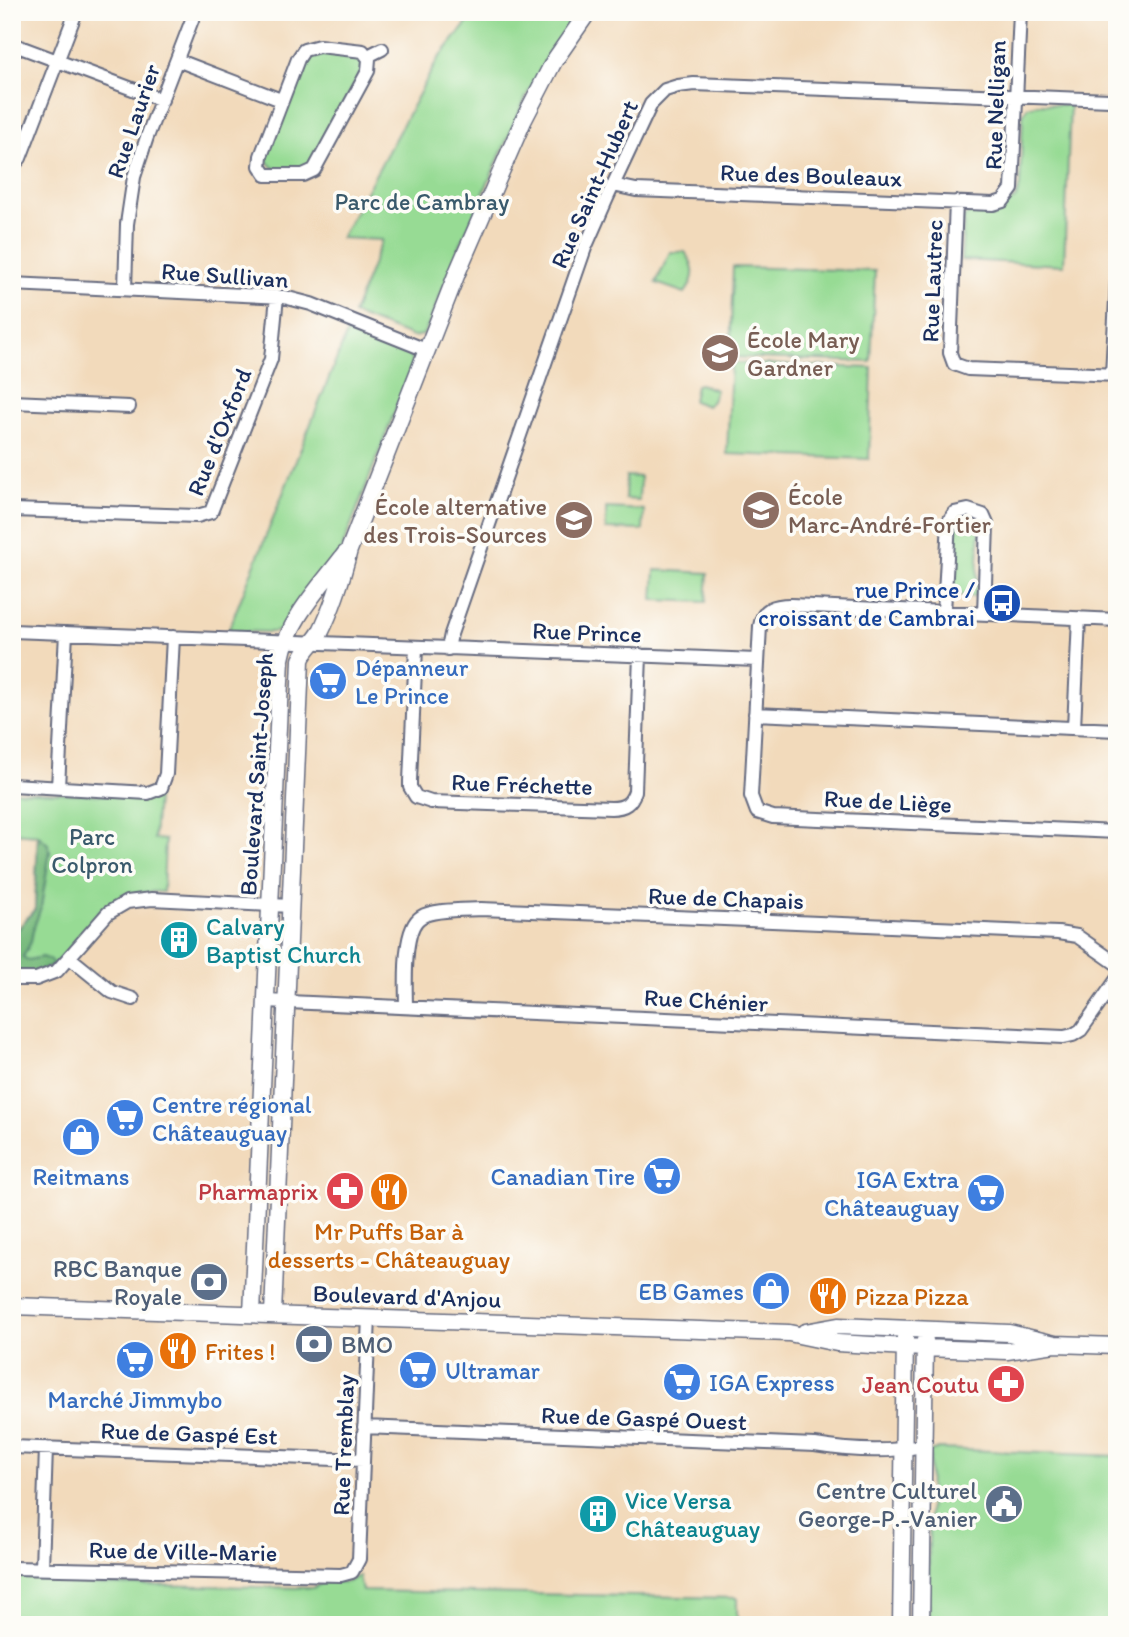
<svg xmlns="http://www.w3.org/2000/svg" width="1129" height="1637" viewBox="0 0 1129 1637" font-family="Itim,sans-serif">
  <rect width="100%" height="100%" fill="#fdfcf7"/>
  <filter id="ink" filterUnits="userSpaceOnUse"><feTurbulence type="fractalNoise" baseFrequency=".0143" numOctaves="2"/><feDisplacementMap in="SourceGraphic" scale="14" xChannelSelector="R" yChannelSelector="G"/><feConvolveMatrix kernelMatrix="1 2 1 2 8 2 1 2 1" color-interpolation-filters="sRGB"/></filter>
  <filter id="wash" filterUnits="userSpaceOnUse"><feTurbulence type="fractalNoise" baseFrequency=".00686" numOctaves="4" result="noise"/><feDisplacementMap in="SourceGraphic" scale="28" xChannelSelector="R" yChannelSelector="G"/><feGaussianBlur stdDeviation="1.57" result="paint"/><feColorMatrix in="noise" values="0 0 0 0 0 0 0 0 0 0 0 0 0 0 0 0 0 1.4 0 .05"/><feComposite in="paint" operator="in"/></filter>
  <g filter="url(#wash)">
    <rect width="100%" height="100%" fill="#f2dabb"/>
    <!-- green -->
    <path fill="#97db94" stroke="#598579" stroke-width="2" d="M476,12H579L549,55L526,97L458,250L428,326L423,335L413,337L353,314L382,240L341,238L438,59Z
      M320,52L357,55L363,64L361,72L310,166C297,172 271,175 266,158L301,66L307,55Z
      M1038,104L1070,105L1064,265L961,260L964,217L973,210L1001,209L1016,198L1020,185L1023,115L1027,107Z
      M670,252H685C696,267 696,278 685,293L656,283Z
      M733,267L875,271L871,362L730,357Z
      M349,328L409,352L413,364L341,551L282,630L273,632L228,631Z
      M731,363L872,368L869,459L727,454Z
      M700,384L716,390L712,401L707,406L693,401L696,385Z
      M626,476L640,477L639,500L625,499Z
      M606,508L644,510L643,530L606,529Z
      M965,517L977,521L980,529L976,595L974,597L951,594L954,527L956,522Z
      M655,570L708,573L706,602L653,600Z
      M12,791L157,797L154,839L165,840L163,892C110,889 100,910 70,948C61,958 53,968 40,971C31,974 21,972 12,972V936L35,909L38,835L12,833Z
      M939,1449L1117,1456V1625H928L930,1452Z
      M19,1576L68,1578L81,1584L313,1588L324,1582H347L359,1576L362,1591L737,1598V1625H12V1579Z"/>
    <!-- forest -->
    <path fill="#79bb7e" stroke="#4a756e" stroke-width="2" d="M38,835L48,844L50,852L41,907L33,930L31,942L23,957L28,960L42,957L51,960L53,965L37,972H12V936L35,909Z"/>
  </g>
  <g filter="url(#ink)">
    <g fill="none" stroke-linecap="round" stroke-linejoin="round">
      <defs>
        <path id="minor" d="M12,44L162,100
          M319,46L363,51L369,59L368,71L314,170L303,175H266L260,166L261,156L298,59L304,50Z
          M368,56L382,49
          M177,60L281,100
          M12,167L20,158L76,12
          M613,185L636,190L993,204L1003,201L1012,189L1020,12
          M956,202L950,353L954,364L968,369L1117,375
          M12,284L284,297L311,304L426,350
          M125,289L127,224L134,177L147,137L195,12
          M1112,375L1117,280
          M12,402L129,407
          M12,510L197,516L211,512L271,359L277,296
          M944,612L949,521L954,513L968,510L983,515L987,524L984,614
          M1117,620L791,605C774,605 763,608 760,626L751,796L757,812L773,817L1117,832
          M12,631L757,660
          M416,648L410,781V787L416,797L431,802L611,808C625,808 631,803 635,791L640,655
          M448,649L451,634L585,248L607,198L651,104L665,90L678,86L694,84L1110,100L1117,102
          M755,714L1117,730
          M1074,728L1079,618
          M12,785L148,793L161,788L166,774L173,637
          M58,787L66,633
          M70,958L112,992L133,999
          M12,979H36L57,971L108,913L127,902L152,899L291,906
          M266,1001L1064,1037L1073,1035L1081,1030L1117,979
          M406,1007C406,987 402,928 421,917C433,909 466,910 481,909L1058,933L1077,936L1117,964
          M364,1427L815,1445C851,1451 886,1453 922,1446
          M12,1447L363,1460
          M12,1568L341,1575L352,1572L359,1559L369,1317
          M42,1568L46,1448"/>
        <path id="tertiary" d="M12,1306L789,1333L837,1343L924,1348L1007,1351L1055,1344
          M252,1314L281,659C288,619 322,585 345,554
          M273,1314L301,660C305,649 314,643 320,633C333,607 342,578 349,550L457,273L523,121L554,61L588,12
          M805,1332L838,1326L1009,1333L1055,1344L1117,1346
          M901,1625L905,1337
          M921,1625L925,1340"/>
      </defs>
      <!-- minor casing -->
      <use href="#minor" stroke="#666b7f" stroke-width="16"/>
      <!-- tertiary casing -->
      <use href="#tertiary" stroke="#666b7f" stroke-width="19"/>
      <!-- minor -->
      <use href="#minor" stroke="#fff" stroke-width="12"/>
      <!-- tertiary -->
      <use href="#tertiary" stroke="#fff" stroke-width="16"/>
    </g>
  </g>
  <!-- icons -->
  <defs>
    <symbol id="school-disc" viewBox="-11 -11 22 22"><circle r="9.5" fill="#8d6e63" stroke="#fdfcf7"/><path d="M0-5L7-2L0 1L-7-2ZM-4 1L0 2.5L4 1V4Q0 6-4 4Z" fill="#fff"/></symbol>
    <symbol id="bus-disc" viewBox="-11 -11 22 22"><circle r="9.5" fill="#1a4fb4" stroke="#fdfcf7"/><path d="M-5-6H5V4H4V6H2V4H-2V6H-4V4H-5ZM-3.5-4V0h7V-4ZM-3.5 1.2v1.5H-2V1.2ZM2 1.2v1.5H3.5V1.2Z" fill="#fff"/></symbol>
    <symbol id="supermarket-disc" viewBox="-11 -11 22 22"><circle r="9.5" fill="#3f7fe0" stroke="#fdfcf7"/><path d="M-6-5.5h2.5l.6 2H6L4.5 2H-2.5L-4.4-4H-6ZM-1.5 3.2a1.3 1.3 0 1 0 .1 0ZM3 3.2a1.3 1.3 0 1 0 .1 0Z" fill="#fff"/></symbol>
    <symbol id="building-disc" viewBox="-11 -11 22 22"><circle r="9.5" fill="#0f9aa8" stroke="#fdfcf7"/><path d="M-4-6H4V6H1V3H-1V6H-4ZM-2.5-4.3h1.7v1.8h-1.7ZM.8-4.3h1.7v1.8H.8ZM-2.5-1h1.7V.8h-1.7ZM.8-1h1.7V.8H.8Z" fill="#fff"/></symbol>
    <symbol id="shop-disc" viewBox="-11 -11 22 22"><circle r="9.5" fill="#3f7fe0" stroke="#fdfcf7"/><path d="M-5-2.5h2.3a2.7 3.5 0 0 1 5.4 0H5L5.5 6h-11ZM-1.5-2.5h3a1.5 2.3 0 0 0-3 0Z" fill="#fff"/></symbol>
    <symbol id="pharmacy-disc" viewBox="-11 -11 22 22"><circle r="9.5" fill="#e0444e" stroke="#fdfcf7"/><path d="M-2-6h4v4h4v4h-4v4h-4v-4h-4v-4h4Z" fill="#fff"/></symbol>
    <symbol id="restaurant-disc" viewBox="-11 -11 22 22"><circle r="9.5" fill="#e8710a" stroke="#fdfcf7"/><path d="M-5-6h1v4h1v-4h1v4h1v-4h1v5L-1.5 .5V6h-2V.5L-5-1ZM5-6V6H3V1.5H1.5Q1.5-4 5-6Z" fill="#fff"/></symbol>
    <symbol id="bank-disc" viewBox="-11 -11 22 22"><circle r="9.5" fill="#5c6f8a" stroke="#fdfcf7"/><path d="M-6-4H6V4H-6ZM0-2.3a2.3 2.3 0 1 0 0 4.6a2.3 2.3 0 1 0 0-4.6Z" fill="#fff"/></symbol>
    <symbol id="civic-disc" viewBox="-11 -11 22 22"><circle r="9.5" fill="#5c6f8a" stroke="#fdfcf7"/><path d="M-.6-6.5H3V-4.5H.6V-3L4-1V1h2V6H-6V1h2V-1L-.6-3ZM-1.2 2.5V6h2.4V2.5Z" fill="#fff"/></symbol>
  </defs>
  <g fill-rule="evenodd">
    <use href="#school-disc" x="698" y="331" width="44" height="44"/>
    <use href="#school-disc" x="739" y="488" width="44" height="44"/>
    <use href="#school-disc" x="552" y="498" width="44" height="44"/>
    <use href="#bus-disc" x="980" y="581" width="44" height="44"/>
    <use href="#supermarket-disc" x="306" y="659" width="44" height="44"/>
    <use href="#building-disc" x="157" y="918" width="44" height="44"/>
    <use href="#supermarket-disc" x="103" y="1096" width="44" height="44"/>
    <use href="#shop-disc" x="59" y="1115" width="44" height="44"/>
    <use href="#supermarket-disc" x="640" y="1154" width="44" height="44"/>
    <use href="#pharmacy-disc" x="323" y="1169" width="44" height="44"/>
    <use href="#restaurant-disc" x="367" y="1170" width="44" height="44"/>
    <use href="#supermarket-disc" x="964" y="1171" width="44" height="44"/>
    <use href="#bank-disc" x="187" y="1260" width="44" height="44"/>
    <use href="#shop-disc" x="749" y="1269" width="44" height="44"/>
    <use href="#restaurant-disc" x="806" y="1274" width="44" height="44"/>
    <use href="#bank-disc" x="292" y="1322" width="44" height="44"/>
    <use href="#restaurant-disc" x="156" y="1329" width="44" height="44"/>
    <use href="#supermarket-disc" x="113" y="1338" width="44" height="44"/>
    <use href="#supermarket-disc" x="396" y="1348" width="44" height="44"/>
    <use href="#supermarket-disc" x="660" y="1360" width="44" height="44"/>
    <use href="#pharmacy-disc" x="984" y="1362" width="44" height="44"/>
    <use href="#civic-disc" x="982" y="1482" width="44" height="44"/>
    <use href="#building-disc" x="576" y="1492" width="44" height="44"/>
  </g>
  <g text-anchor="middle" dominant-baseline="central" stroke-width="7" stroke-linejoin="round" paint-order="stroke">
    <!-- street labels -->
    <g font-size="24" fill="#1b2f5e" stroke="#fdfcf7">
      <text transform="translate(995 105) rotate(-88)">Rue Nelligan</text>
      <text transform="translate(133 121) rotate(-71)">Rue Laurier</text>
      <text transform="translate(811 175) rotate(2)">Rue des Bouleaux</text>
      <text transform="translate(594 184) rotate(-66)">Rue Saint-Hubert</text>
      <text transform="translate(225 275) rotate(4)">Rue Sullivan</text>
      <text transform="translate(932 281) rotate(-88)">Rue Lautrec</text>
      <text transform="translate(219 432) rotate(-68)">Rue d'Oxford</text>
      <text transform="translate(587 632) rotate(2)">Rue Prince</text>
      <text transform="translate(256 774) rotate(-86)">Boulevard Saint-Joseph</text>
      <text transform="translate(522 784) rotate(2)">Rue Fréchette</text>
      <text transform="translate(888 801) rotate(3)">Rue de Liège</text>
      <text transform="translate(726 898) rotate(2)">Rue de Chapais</text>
      <text transform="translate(706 1000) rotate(3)">Rue Chénier</text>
      <text transform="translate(407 1296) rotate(2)">Boulevard d'Anjou</text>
      <text transform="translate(644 1418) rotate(2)">Rue de Gaspé Ouest</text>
      <text transform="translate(189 1433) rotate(2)">Rue de Gaspé Est</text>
      <text transform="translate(343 1445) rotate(-88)">Rue Tremblay</text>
      <text transform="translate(183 1551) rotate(1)">Rue de Ville-Marie</text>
    </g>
    <!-- park labels -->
    <g font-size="24" fill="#3a5a6c" stroke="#fdfcf7">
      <text x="422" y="201">Parc de Cambray</text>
      <text x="92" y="836">Parc<tspan x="92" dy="28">Colpron</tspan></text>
    </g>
    <!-- education labels -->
    <g font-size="24" fill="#785e54" stroke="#fdfcf7" text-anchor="start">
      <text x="747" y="339">École Mary<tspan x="747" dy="28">Gardner</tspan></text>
      <text x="788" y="496">École<tspan x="788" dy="28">Marc-André-Fortier</tspan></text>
      <text x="547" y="506" text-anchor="end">École alternative<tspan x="547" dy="28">des Trois-Sources</tspan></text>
    </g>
    <!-- transit labels -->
    <g font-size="24" fill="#164399" stroke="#fdfcf7" text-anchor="end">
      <text x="975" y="589">rue Prince /<tspan x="975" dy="28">croissant de Cambrai</tspan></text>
    </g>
    <!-- shop labels -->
    <g font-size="24" fill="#366cbe" stroke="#fdfcf7" text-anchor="start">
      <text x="355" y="667">Dépanneur<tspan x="355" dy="28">Le Prince</tspan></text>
      <text x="152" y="1104">Centre régional<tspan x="152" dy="28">Châteauguay</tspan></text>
      <text x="81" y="1176" text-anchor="middle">Reitmans</text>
      <text x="635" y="1176" text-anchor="end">Canadian Tire</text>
      <text x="959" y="1179" text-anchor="end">IGA Extra<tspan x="959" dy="28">Châteauguay</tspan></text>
      <text x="744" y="1291" text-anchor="end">EB Games</text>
      <text x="445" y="1370">Ultramar</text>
      <text x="709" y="1382">IGA Express</text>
      <text x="135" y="1399" text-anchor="middle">Marché Jimmybo</text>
    </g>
    <!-- culture labels -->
    <g font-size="24" fill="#0d838f" stroke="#fdfcf7" text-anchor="start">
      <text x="206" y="926">Calvary<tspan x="206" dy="28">Baptist Church</tspan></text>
      <text x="625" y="1500">Vice Versa<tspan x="625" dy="28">Châteauguay</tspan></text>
    </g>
    <!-- health labels -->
    <g font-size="24" fill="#be3a42" stroke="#fdfcf7" text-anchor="end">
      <text x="318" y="1191">Pharmaprix</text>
      <text x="979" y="1384">Jean Coutu</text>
    </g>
    <!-- food labels -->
    <g font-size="24" fill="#c56008" stroke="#fdfcf7" text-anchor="start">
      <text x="389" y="1231" text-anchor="middle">Mr Puffs Bar à<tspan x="389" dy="28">desserts - Châteauguay</tspan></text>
      <text x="855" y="1296">Pizza Pizza</text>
      <text x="205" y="1351">Frites !</text>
    </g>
    <!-- service labels -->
    <g font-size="24" fill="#4e5e75" stroke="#fdfcf7" text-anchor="end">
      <text x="182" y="1268">RBC Banque<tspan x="182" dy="28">Royale</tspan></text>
      <text x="341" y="1344" text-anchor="start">BMO</text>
      <text x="977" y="1490">Centre Culturel<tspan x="977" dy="28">George-P.-Vanier</tspan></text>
    </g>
  </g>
  <!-- margin -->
  <rect width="1129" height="1637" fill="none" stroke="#fdfcf7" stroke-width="42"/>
</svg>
